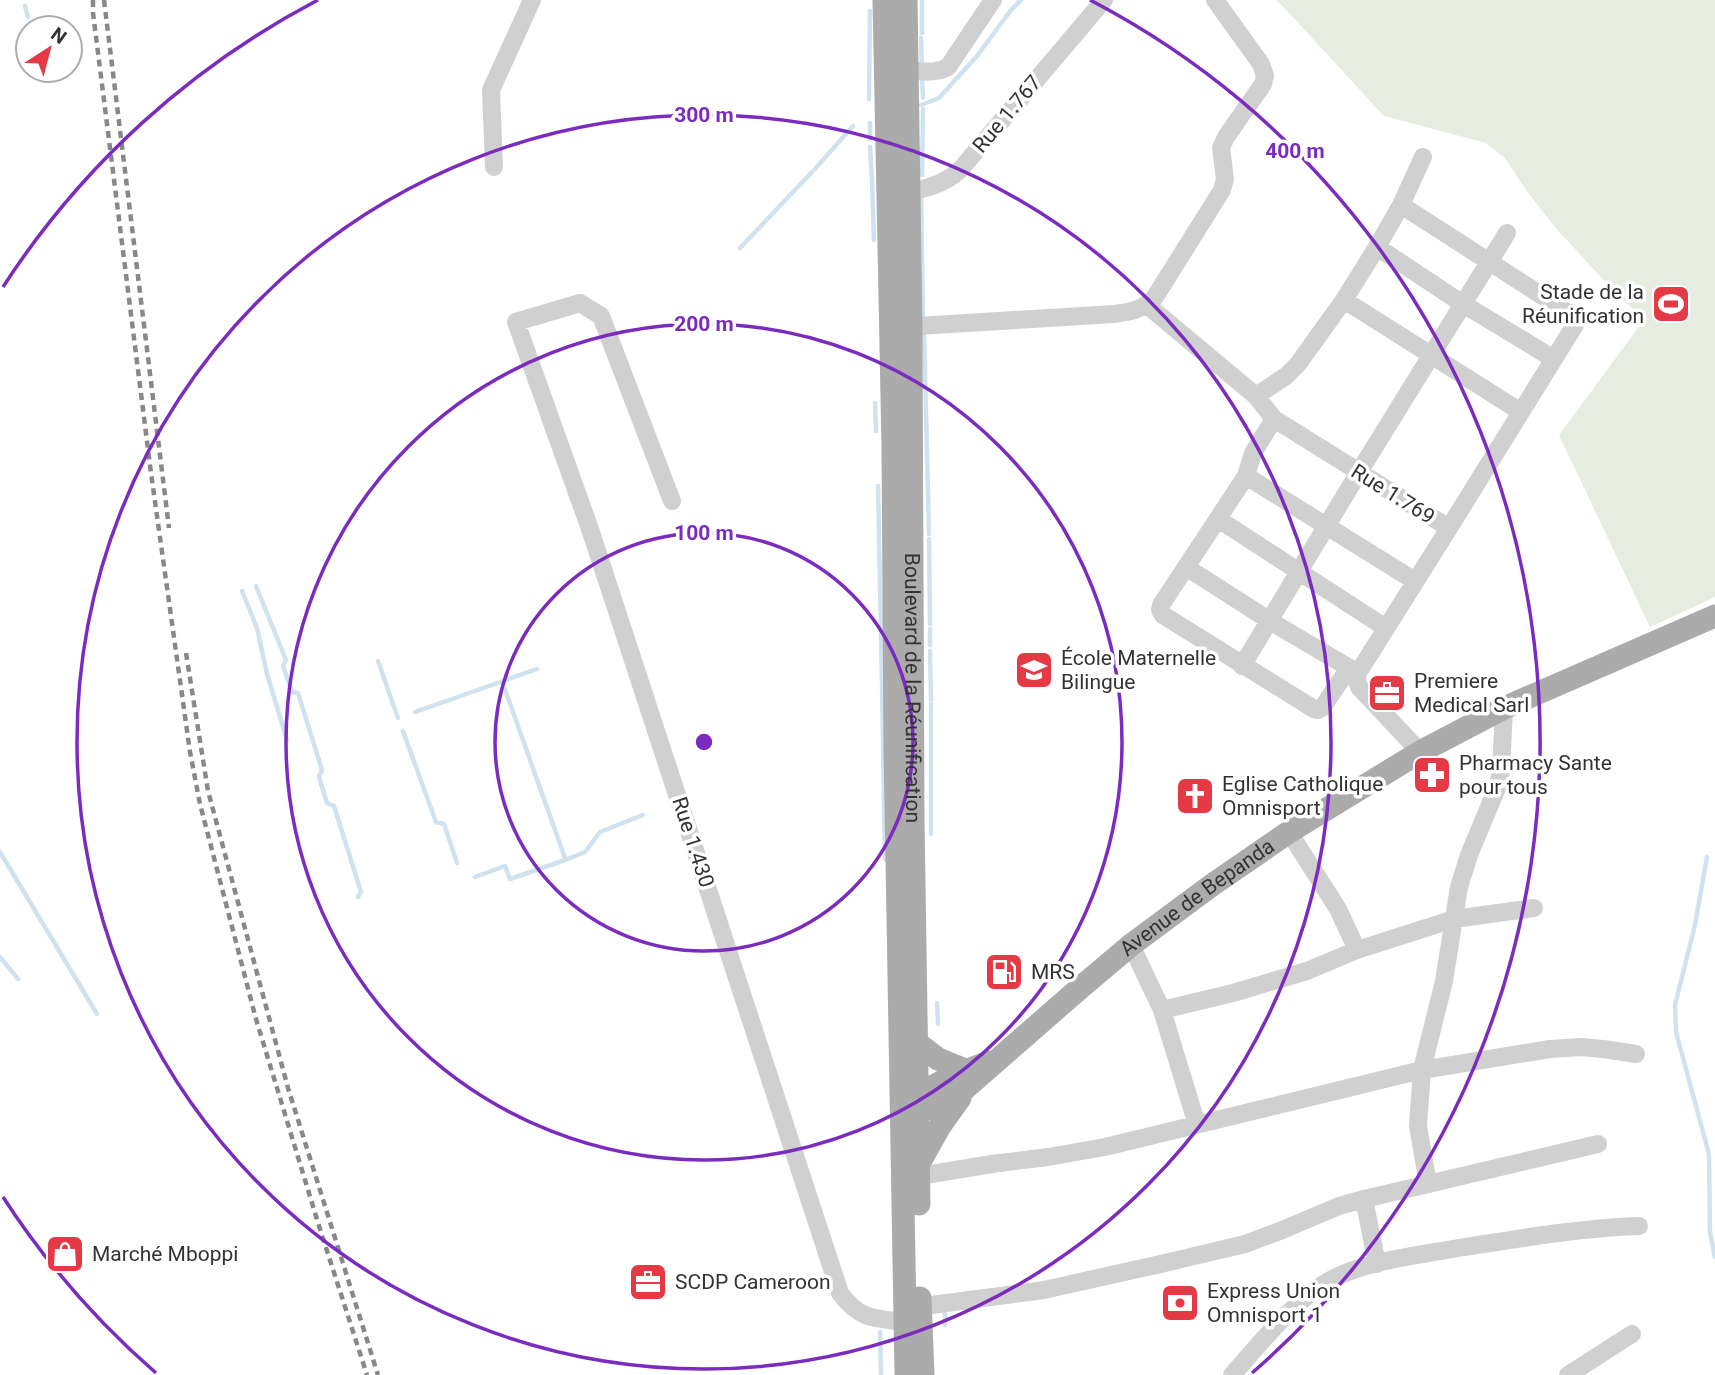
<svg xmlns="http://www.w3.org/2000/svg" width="1715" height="1375" viewBox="0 0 1715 1375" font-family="Roboto,sans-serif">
  <rect width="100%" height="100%" fill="#fff"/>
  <!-- grass -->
  <path fill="#e6ecdf" d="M1277,0H1715V597L1650,627L1559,435L1644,320L1611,288L1554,226L1526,190L1505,158L1486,143L1384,116Z"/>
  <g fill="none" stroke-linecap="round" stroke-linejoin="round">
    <!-- stream -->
    <path stroke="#cfe2ee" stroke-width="4.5" d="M922,0V33
      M25,6L28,17
      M921,38L922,69
      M922,77L923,98
      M869,99L870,11
      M921,105L939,98L977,56L1011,10L1021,0
      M870,139V123
      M870,147L872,179
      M815,169L853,126
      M922,175L923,109
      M872,181L874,240
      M921,193L923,320
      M740,248L812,172
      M924,330L929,534
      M875,403L876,431
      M878,486L882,682
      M929,539L930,624
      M256,586L286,660L283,666L292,692L298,693L322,770L319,777L327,803L334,806L361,892L358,897
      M242,591L257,628L267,674L287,740
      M930,629V645
      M930,651L931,700
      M378,661L398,718
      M503,684L565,858
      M882,685L885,859
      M931,704V834
      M415,712L537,669
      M403,731L436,822L444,824L457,863
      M0,852L97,1014
      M1707,857L1695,925L1675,1005L1676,1032L1709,1154L1710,1232L1715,1257
      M568,859L585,852L600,832L643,815
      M475,877L505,866L510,879L565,860
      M0,957L18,979
      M937,1003L938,1024
      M945,1312V1325
      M880,1332L881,1375"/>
    <!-- minor -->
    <path stroke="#d0d0d0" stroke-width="18" d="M907,71C921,71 936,74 948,67L993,0
      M494,167L491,90L532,0
      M899,192C922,191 943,185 960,170L1104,0
      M1377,247L1463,304L1554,359
      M1344,300L1521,412
      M1147,305L1256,396L1274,419L1449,528L1575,325L1574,318L1572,315L1401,205
      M901,327L1114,314C1131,312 1142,310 1155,297L1222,190L1225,179L1221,148L1226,137L1263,84L1265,76L1261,64L1215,0
      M1256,396L1286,376L1298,364L1344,300L1377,247L1401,205L1423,157
      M1274,419L1253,453L1246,476L1161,605L1160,610L1163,615L1314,709L1318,710L1322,708L1349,668
      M1246,476L1415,581
      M672,501L601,316L580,303L516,322L591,532L840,1293C860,1320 874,1318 905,1322
      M1218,519L1386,628
      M1186,567L1270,621L1358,673
      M1242,666L1359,472L1507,233
      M1420,752L1359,687L1357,681L1358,673L1449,528
      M1289,832L1338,909L1357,950
      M1131,945L1162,1010L1197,1125
      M1162,1010L1233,993L1307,971L1357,950L1454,919L1534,908
      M919,1176L992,1164L1048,1157L1105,1147L1422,1070L1550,1049L1581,1047L1603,1049L1636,1054
      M1428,1184L1418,1126L1422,1070L1444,981L1459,887L1469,855L1497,788L1501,772L1504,708
      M1364,1199L1377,1264
      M909,1308L1044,1290L1165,1263L1245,1244L1280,1231L1339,1206L1364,1199L1598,1144
      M1232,1375C1258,1346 1294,1301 1327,1282C1362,1261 1424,1254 1465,1247C1523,1238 1580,1228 1639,1226
      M1568,1375L1632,1334"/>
    <!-- major -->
    <g stroke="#ababab" stroke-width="23">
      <path d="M884,0L893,446L895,748L906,1375"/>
      <path id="s1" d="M906,0L911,326L913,819L919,1204"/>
      <path d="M917,1043L938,1059L965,1070"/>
      <path d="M905,1097L917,1095L952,1076L989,1062"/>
      <path id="s2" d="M904,1112L933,1108L954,1098L1080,988L1131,945L1212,885L1289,832L1420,752L1504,708L1715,616"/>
      <path d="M921,1160L940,1126L960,1098"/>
      <path d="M920,1298L923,1375"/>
    </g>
    <!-- rail -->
    <path stroke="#888" stroke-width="4.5" stroke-dasharray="7 5" stroke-linecap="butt" d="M93,0V13L151,473L190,752L200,804L256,1019L319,1226L367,1375
      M104,0L169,528
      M186,653L208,791L288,1088L378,1375"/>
  </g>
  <!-- distance rings -->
  <g fill="none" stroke="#7b2cbf" stroke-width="3.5">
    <circle cx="704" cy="742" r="209"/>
    <circle cx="704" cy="742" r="418"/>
    <circle cx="704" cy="742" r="627"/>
    <path d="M156 1373A836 836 0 0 1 3 1197M3 287A836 836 0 0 1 318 0M1090 0A836 836 0 0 1 1252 1373"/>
  </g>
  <!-- icons -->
  <defs>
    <symbol id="stadium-square" viewBox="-11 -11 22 22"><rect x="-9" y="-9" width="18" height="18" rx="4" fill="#e63946" stroke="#fff"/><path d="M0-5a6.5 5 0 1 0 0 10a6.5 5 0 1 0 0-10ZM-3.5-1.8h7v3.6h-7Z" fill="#fff"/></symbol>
    <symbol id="school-square" viewBox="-11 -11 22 22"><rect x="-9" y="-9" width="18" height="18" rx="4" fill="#e63946" stroke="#fff"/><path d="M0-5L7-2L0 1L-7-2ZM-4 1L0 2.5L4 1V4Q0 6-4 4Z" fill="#fff"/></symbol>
    <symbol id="office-square" viewBox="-11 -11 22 22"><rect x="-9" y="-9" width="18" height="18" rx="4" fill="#e63946" stroke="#fff"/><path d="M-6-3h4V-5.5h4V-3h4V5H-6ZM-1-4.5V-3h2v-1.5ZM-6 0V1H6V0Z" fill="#fff"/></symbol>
    <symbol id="pharmacy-square" viewBox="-11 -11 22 22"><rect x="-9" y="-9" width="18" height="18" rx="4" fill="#e63946" stroke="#fff"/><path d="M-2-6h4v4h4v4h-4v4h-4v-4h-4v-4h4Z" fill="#fff"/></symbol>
    <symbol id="church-square" viewBox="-11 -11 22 22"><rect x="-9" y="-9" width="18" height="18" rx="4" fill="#e63946" stroke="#fff"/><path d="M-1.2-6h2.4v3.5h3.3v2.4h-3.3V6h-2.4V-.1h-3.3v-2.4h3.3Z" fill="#fff"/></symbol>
    <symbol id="fuel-square" viewBox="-11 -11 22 22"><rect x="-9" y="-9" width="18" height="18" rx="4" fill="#e63946" stroke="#fff"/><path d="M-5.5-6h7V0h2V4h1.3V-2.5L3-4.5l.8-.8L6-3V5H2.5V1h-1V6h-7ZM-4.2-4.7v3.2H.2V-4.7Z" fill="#fff"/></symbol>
    <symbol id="shop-square" viewBox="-11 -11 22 22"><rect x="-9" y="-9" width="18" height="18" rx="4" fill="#e63946" stroke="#fff"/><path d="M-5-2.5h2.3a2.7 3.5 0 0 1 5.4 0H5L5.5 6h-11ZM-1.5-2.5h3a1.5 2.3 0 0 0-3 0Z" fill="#fff"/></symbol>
    <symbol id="bank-square" viewBox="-11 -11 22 22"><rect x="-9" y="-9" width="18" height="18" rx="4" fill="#e63946" stroke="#fff"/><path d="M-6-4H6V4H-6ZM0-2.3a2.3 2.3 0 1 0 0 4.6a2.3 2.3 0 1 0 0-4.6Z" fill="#fff"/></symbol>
  </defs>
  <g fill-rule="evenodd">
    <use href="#stadium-square" x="1649" y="282" width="44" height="44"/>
    <use href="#school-square" x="1012" y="648" width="44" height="44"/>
    <use href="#office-square" x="1365" y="671" width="44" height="44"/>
    <use href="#pharmacy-square" x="1410" y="753" width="44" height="44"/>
    <use href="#church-square" x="1173" y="774" width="44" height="44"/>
    <use href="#fuel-square" x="982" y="950" width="44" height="44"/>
    <use href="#shop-square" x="43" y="1232" width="44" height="44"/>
    <use href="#office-square" x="626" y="1260" width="44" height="44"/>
    <use href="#bank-square" x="1158" y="1281" width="44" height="44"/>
  </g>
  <g text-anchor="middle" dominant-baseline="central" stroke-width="7" stroke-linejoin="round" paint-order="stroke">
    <!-- street labels -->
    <g font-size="21" fill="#333" stroke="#fff">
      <text transform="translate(1007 114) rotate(-50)">Rue 1.767</text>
      <text transform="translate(1393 494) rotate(32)">Rue 1.769</text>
      <text stroke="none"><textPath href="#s1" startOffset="688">Boulevard de la Réunification</textPath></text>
      <text transform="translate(693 842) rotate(72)">Rue 1.430</text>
      <text stroke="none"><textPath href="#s2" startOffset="368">Avenue de Bepanda</textPath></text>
    </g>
    <!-- poi labels -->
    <g font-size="21" fill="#333" stroke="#fff" text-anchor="start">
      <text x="1644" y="292" text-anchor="end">Stade de la<tspan x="1644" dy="24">Réunification</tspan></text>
      <text x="1061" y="658">École Maternelle<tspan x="1061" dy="24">Bilingue</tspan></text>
      <text x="1414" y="681">Premiere<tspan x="1414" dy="24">Medical Sarl</tspan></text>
      <text x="1459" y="763">Pharmacy Sante<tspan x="1459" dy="24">pour tous</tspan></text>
      <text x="1222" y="784">Eglise Catholique<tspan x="1222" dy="24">Omnisport</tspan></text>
      <text x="1031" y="972">MRS</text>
      <text x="92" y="1254">Marché Mboppi</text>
      <text x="675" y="1282">SCDP Cameroon</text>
      <text x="1207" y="1291">Express Union<tspan x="1207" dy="24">Omnisport 1</tspan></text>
    </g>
  </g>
  <circle cx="704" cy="742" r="10" fill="#7b2cbf" stroke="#fff" stroke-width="3.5"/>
  <g font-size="21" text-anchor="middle" font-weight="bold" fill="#7b2cbf" stroke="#fff" stroke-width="7" stroke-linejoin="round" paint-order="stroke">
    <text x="704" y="122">300 m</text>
    <text x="1295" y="158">400 m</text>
    <text x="704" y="331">200 m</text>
    <text x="704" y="540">100 m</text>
  </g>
  <!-- north arrow -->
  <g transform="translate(49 49) rotate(36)"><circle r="33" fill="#ffffff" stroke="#adadad" stroke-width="2"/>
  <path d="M0-5L12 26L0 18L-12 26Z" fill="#e63946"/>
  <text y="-10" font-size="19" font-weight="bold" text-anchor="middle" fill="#333333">N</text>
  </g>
</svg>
